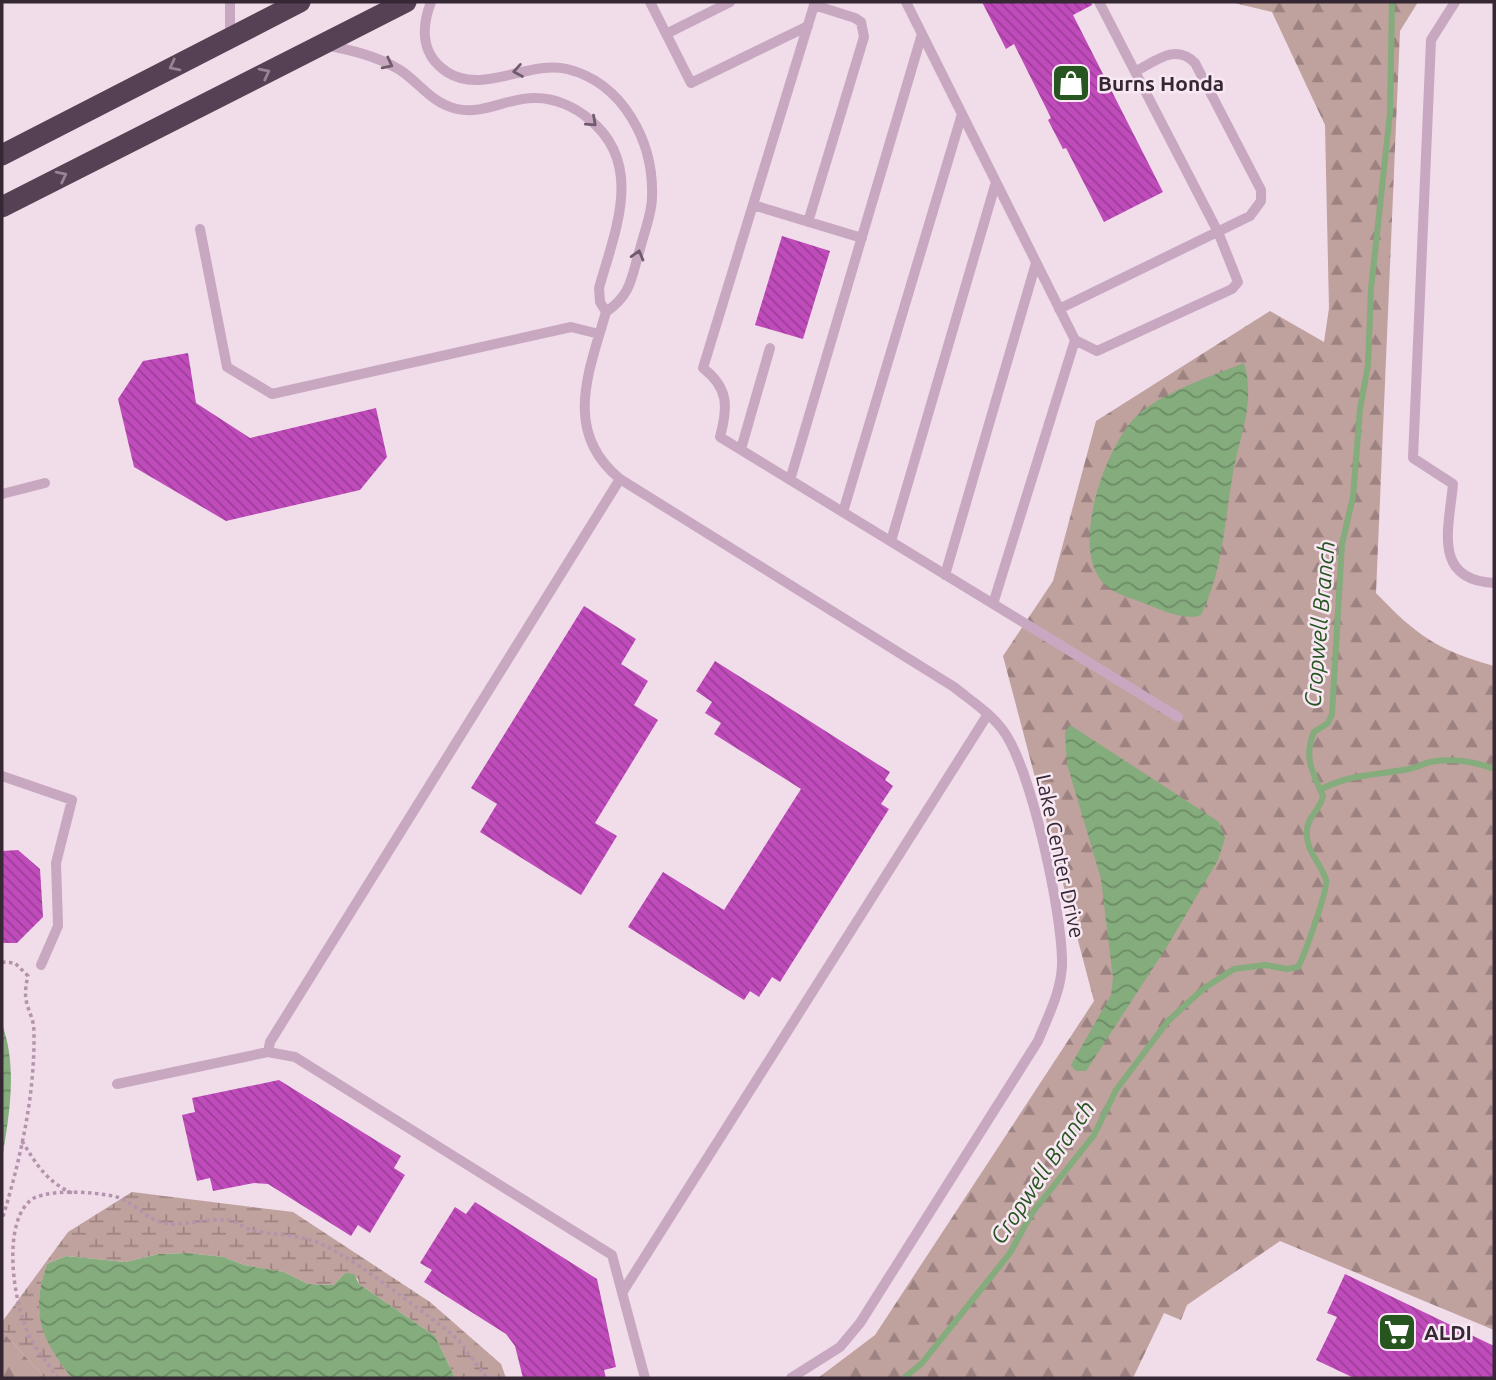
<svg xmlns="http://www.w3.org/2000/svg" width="1496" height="1380" viewBox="0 0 1496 1380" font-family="Ubuntu,sans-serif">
  <defs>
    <pattern id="forest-firs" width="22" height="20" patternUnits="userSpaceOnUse" patternTransform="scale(1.75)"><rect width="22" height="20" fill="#bfa19d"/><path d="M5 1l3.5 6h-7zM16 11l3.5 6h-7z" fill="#9c8381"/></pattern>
    <pattern id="wetland-marsh" width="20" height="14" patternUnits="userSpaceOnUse" patternTransform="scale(1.75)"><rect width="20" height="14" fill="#bfa19d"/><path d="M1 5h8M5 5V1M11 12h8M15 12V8" fill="none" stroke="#9c8381"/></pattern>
    <pattern id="water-waves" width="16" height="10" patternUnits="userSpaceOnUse" patternTransform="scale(1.75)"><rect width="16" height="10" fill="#84ac7c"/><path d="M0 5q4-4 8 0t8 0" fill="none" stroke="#6d8c66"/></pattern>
    <pattern id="building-back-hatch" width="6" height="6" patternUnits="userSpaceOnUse" patternTransform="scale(1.75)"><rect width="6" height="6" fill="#c04bbb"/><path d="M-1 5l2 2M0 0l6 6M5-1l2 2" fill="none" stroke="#9d3e99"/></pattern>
  </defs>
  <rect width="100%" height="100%" fill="#f1dcea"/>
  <!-- forest -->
  <path fill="url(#forest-firs)" d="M1230,2H1418L1400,31L1376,593C1416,635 1437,650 1494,666V1330L1280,1241L1187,1305L1181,1320L1164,1313L1133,1378H818L875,1335L1094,1001L1003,656L1053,581L1096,421L1270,311L1324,342L1329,308L1325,125L1272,12Z
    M2,1331L45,1378H2Z"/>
  <!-- wetland -->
  <path fill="url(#wetland-marsh)" d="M132,1192L293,1212L430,1302L501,1364L506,1378H455L435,1336L359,1284L358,1279L345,1273L333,1285L308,1284L284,1272L244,1265L223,1257L188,1253L159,1254L125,1262L66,1256L47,1264C30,1313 42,1339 72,1378H45L2,1331V1322L68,1232Z"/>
  <!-- water -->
  <path fill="url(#water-waves)" d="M1244,363C1254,397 1244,425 1236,458C1224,512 1226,564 1201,615C1188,621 1162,611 1149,605C1137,600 1121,596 1110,589C1066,558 1103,455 1131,422C1153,395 1212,376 1244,363Z
    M1070,725L1219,822L1225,838L1218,860L1168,945L1086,1071H1076L1071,1065L1111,995L1113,978L1101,879L1067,764L1065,732Z
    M2,1024C18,1068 9,1115 2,1160Z
    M188,1253L223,1257L244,1265L284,1272L308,1284L333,1285L345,1273L354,1274L359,1284L435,1336L455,1378H72C41,1339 30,1313 47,1264L66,1256L125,1262L159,1254Z"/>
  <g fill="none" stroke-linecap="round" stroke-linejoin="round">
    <!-- stream -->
    <path stroke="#84ac7c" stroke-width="6" d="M1320,790C1348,774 1378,775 1409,769C1417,768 1422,764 1430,762C1450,758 1475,761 1494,769
      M904,1378L922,1363L1010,1253L1032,1213L1094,1135L1116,1090L1168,1021L1203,989L1234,969L1265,965L1287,969L1298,967C1303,959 1329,887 1326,880C1321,863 1305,851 1307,830C1307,817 1321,809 1323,796C1313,773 1303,757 1314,732L1328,723L1332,714L1342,544L1353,497L1360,409L1368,365L1371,289L1390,113L1392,2"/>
  </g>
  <!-- building -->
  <path fill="url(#building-back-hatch)" d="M982,2H1091L1092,5L1073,15L1163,192L1104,222L1066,148L1063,149L1048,120L1051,118L1014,44L1006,49Z
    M782,236L830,251L803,339L755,325Z
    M188,353L196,403L250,438L376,408L387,457L360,490L226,521L134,467L118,399L143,361Z
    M584,606L636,639L621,664L648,681L634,705L658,720L595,823L617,836L581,895L480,832L497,804L471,788Z
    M715,661L890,772L885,780L893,786L881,804L889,809L780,982L772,977L759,997L750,991L744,1000L628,927L663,872L724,910L801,789L714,734L721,723L705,713L712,702L696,691Z
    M18,850L40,869L43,917L17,943H2V851Z
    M279,1080L401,1156L394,1168L405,1175L370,1233L358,1225L351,1236L268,1184L254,1183L213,1191L210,1178L197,1181L182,1115L195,1112L192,1098Z
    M475,1202L597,1279L616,1367L604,1370L606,1378H523L515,1346L506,1334L424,1282L432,1270L420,1263L455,1207L466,1214Z
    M1345,1274L1494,1346V1378H1354L1316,1360L1337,1317L1327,1313Z"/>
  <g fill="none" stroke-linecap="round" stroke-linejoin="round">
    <!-- path -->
    <path stroke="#b493ac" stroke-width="3.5" stroke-dasharray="3.5 3.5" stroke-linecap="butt" d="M2,962L15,963L28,976C20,1007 34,1010 34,1033C35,1096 20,1161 2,1220
      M22,1141C36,1164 47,1182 72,1193
      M58,1378C49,1365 38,1352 31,1339C13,1307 0,1218 34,1198C54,1189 92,1192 113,1196C133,1200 144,1219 164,1223C185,1226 206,1218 228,1220C236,1221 244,1228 252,1230C271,1235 291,1234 310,1240C344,1249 414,1307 447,1330L459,1341L487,1378"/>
    <!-- lane -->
    <path stroke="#c8a8c0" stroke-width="10" d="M431,2C421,28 421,55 447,72C482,95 529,60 567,69C624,83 654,143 652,197C652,214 644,232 640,249C631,278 632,294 606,312C588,374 563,432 620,479L954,687C970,700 989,712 1002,729C1031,766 1063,916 1062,965C1061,992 1048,1016 1038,1041L860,1323L840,1347L791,1378
      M650,2L691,83L808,26
      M815,2L703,368C729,388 728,407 720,437L1178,717
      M906,2L1075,340L1097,351L1232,289L1238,282L1218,232L1099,2
      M1455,2L1431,40L1413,458L1453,484C1449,528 1432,580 1494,583
      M666,34L730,2
      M230,37V2
      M325,45C351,50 377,56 400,70C421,84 431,103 457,109C485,115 508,97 536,98C555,98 575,107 589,119C645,164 615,231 599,288L600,302L606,312
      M753,205L862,238
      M808,222L864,37L861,22L855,18L814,5
      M200,229L227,367L272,394L571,327L599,334
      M1059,309L1250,216L1261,201V190L1195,63C1176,43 1156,61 1136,71
      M741,449L770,348
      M790,480L922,34
      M2,494L45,483
      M843,512L962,114
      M891,541L996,182
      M945,575L1036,263
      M993,604L1075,340
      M2,776L72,800L56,863L58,926L41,965
      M268,1052L270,1042L620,479
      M117,1084L268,1052L295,1057L612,1255L645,1378
      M622,1293L988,714"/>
    <!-- highway -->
    <path stroke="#564053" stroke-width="21" d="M2,155L300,2
      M2,207L406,2"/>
  </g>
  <!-- one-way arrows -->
  <defs><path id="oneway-chevron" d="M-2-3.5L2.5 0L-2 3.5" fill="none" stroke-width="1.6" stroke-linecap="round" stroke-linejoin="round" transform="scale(1.75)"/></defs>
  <g stroke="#705b6c">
    <use href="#oneway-chevron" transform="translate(388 64) rotate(27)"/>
    <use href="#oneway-chevron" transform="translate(518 71) rotate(170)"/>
    <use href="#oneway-chevron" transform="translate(592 122) rotate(42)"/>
    <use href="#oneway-chevron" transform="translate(638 255) rotate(-74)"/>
  </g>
  <g stroke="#978393">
    <use href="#oneway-chevron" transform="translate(174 66) rotate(153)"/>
    <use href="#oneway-chevron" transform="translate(265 73) rotate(-27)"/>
    <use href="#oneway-chevron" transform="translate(62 176) rotate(-27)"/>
  </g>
  <!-- icons -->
  <defs>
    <symbol id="shop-square" viewBox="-11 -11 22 22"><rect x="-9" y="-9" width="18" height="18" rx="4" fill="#275520" stroke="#f8e8f3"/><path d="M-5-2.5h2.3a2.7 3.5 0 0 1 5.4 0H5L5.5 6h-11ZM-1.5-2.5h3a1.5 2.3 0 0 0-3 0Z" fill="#fff"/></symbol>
    <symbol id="supermarket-square" viewBox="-11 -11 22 22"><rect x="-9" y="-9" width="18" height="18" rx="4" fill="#275520" stroke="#f8e8f3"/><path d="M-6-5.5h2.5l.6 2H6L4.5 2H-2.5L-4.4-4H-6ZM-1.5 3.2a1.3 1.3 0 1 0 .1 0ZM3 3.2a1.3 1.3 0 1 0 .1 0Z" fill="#fff"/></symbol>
  </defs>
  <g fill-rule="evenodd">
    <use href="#shop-square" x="1049" y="61" width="44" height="44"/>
    <use href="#supermarket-square" x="1375" y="1310" width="44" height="44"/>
  </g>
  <g text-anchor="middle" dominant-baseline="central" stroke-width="5" stroke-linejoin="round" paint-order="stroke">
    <!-- poi labels -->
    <g font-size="21" font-weight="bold" fill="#352834" stroke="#f8e8f3" text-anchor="start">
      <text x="1098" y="83">Burns Honda</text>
      <text x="1424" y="1332">ALDI</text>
    </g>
    <!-- street labels -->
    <g font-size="21" fill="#352834" stroke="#f8e8f3">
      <text transform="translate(1061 856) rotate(78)">Lake Center Drive</text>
    </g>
    <!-- water labels -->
    <g font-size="23" font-style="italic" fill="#275520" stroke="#f8e8f3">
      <text transform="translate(1319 624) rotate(-85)">Cropwell Branch</text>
      <text transform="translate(1042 1172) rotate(-56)">Cropwell Branch</text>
    </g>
  </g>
  <!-- border -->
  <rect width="1496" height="1380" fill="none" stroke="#352834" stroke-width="7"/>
</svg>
